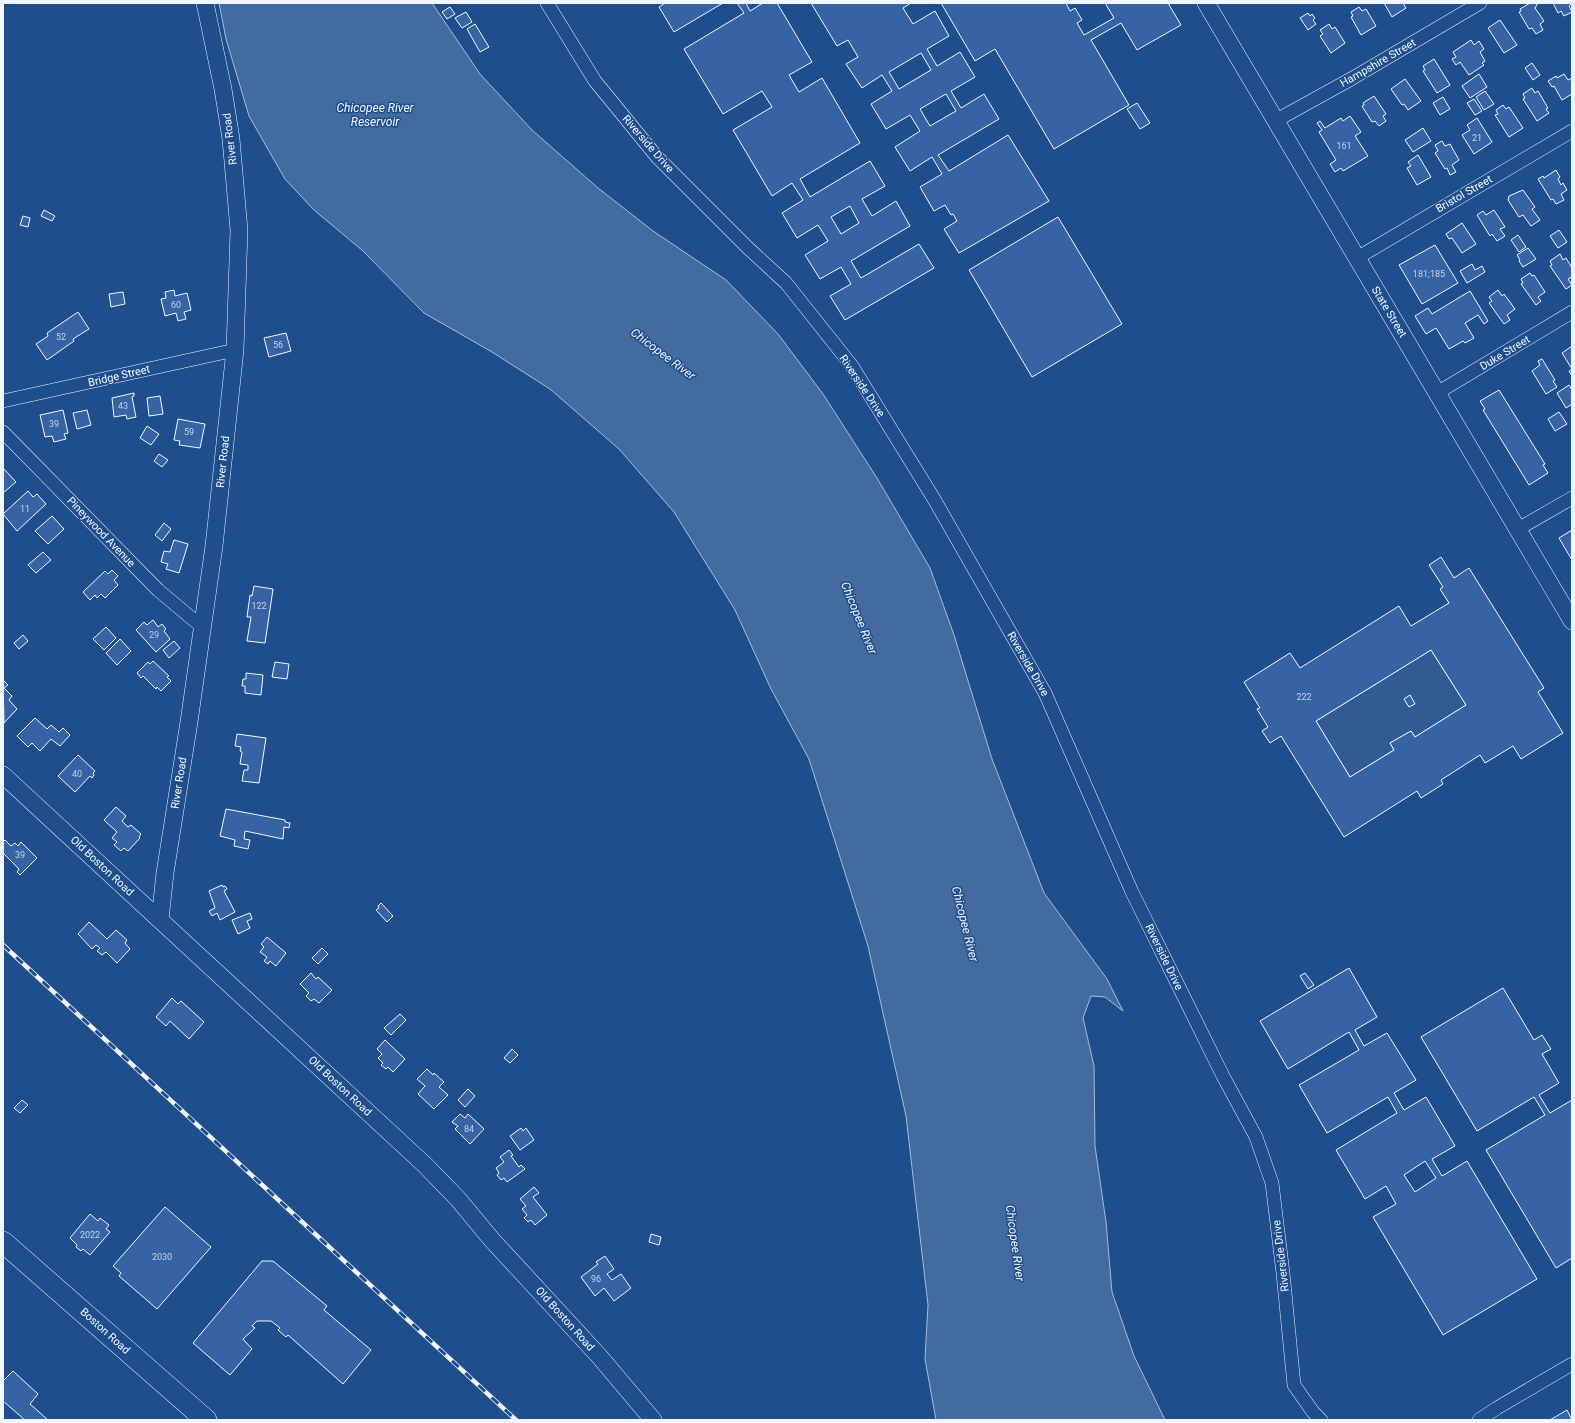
<svg xmlns="http://www.w3.org/2000/svg" width="1575" height="1423" viewBox="0 0 1575 1423" font-family="Roboto,sans-serif">
  <rect width="100%" height="100%" fill="#1f4e8c"/>
  <!-- green -->
  <path fill="#305b95" stroke="#a8bbd7" d="M1431,650L1466,705L1415,737L1411,731L1390,743L1394,750L1350,777L1316,721Z"/>
  <!-- water -->
  <path fill="#446ba0" stroke="#a8bbd7" d="M219,3H432L480,74L532,130L598,188L653,231L726,280L778,334L823,394L877,478L930,568L954,635L992,759L1044,893L1107,979L1123,1011L1105,997L1091,996L1083,1018L1094,1066L1095,1146L1106,1222L1112,1292L1134,1356L1165,1420H936L925,1359L928,1305L906,1116L868,946L809,759L771,689L735,610L674,512L619,449L550,389L492,352L424,313L363,251L314,210L285,179L249,116L226,39Z"/>
  <!-- building -->
  <path fill="#3563a3" stroke="#f2f6ff" fill-rule="evenodd" d="M665,3H723L674,32L659,7Z
    M737,3H746L750,11L763,3H777L812,62L789,75L799,92L822,78L860,143L800,179L810,197L870,161L885,186L862,199L872,216L896,201L910,226L851,261L861,278L919,244L934,268L845,320L830,296L851,284L841,267L820,279L805,255L828,241L818,225L797,238L782,213L803,200L792,183L772,196L733,130L772,107L762,91L723,114L684,49L744,13ZM850,206L859,223L841,234L831,217Z
    M811,3H911L903,8L913,24L935,11L949,36L927,49L937,66L960,52L975,77L951,91L961,108L984,94L999,119L938,155L949,171L1008,135L1049,201L959,253L944,229L957,221L953,214L951,215L945,205L934,211L920,187L942,174L932,157L910,171L895,147L920,131L910,115L886,129L871,104L892,91L882,75L862,88L846,64L858,57L848,40L837,46ZM921,53L931,70L899,89L889,72ZM946,94L956,111L930,126L920,109Z
    M941,3H1066L1070,11L1075,8L1082,20L1077,23L1084,35L1114,18L1105,3H1168L1181,25L1137,50L1121,23L1091,40L1129,105L1054,149L995,49L975,61Z
    M1384,3H1403L1406,8L1392,17Z
    M1530,3H1538L1535,8L1544,21L1540,24L1543,30L1536,34L1532,28L1529,29L1519,12L1521,11L1520,9Z
    M1553,3H1572L1569,6L1572,12L1564,16L1561,11L1558,13Z
    M450,7L455,14L447,19L442,12Z
    M1359,7L1362,11L1366,9L1376,26L1361,35L1351,17L1353,16L1351,12Z
    M466,12L472,22L462,28L455,18Z
    M1308,13L1310,16L1312,14L1315,18L1313,20L1316,24L1308,30L1300,18Z
    M1500,20L1517,45L1504,53L1488,28Z
    M475,24L489,47L480,52L467,29Z
    M1329,24L1332,29L1335,27L1345,43L1331,53L1320,36L1323,34L1320,30Z
    M1471,40L1474,45L1479,41L1484,49L1480,52L1485,61L1482,63L1484,65L1469,75L1460,62L1456,65L1452,59L1456,57L1453,52Z
    M1434,59L1450,85L1437,93L1423,71L1425,70L1423,66Z
    M1532,63L1540,75L1533,80L1525,68Z
    M1479,74L1487,87L1470,98L1462,86Z
    M1564,74L1568,80L1572,78V94L1562,100L1554,86L1552,87L1548,81L1556,76L1557,78Z
    M1405,79L1421,101L1408,110L1404,104L1402,105L1391,89Z
    M1532,88L1535,93L1538,91L1548,108L1546,109L1549,113L1537,121L1523,99L1525,98L1523,94Z
    M1485,91L1494,104L1484,110L1476,97Z
    M1374,96L1386,114L1383,116L1386,121L1379,126L1375,121L1372,122L1362,106L1364,105L1363,103Z
    M1443,97L1450,109L1440,115L1433,103Z
    M1474,99L1482,111L1475,115L1467,103Z
    M1137,103L1150,123L1140,129L1127,109Z
    M1503,105L1506,109L1509,107L1523,128L1509,137L1495,115L1498,114L1496,110Z
    M1350,116L1361,132L1355,136L1368,156L1343,171L1341,168L1335,172L1330,164L1336,160L1319,132L1322,130L1317,123L1320,121L1325,128L1341,118L1343,121Z
    M1477,118L1492,142L1474,154L1462,135L1470,130L1467,125Z
    M1423,128L1431,141L1413,152L1405,140Z
    M1442,141L1445,146L1450,144L1459,160L1452,165L1456,172L1450,175L1447,168L1445,169L1435,153L1438,151L1435,145Z
    M1418,155L1431,177L1417,185L1407,168L1411,166L1408,162Z
    M1556,170L1560,177L1558,179L1561,185L1563,183L1567,190L1561,194L1564,200L1556,204L1553,199L1551,200L1538,179L1543,176L1544,178Z
    M1523,190L1535,207L1532,209L1540,220L1531,226L1523,215L1519,217L1508,200L1509,196Z
    M44,210L55,216L52,221L41,216Z
    M1494,210L1505,227L1500,229L1505,236L1497,241L1492,234L1490,236L1477,215L1483,211L1486,215Z
    M23,216L30,218L28,227L20,225Z
    M1058,217L1122,324L1032,377L969,270Z
    M1462,223L1476,244L1462,253L1452,238L1449,239L1446,234Z
    M1559,230L1567,242L1558,248L1550,236Z
    M1518,235L1526,247L1519,252L1511,240Z
    M1435,245L1458,283L1422,304L1399,265Z
    M1528,248L1536,259L1523,267L1519,261L1520,260L1517,255Z
    M1560,254L1563,260L1566,258L1572,268V277L1568,279L1572,285L1566,289L1550,266L1552,265L1550,261Z
    M1472,264L1475,270L1482,266L1485,272L1467,283L1460,271Z
    M1530,273L1532,276L1534,275L1545,292L1538,297L1541,301L1536,305L1521,284L1523,283L1521,279Z
    M174,290L175,296L187,293L191,310L184,312L186,319L178,321L176,313L165,316L161,299L166,298L165,292Z
    M1498,290L1502,296L1504,294L1515,309L1507,315L1510,320L1504,324L1489,303L1492,301L1489,297Z
    M1470,291L1488,321L1484,324L1478,315L1465,323L1474,338L1465,343L1463,341L1449,349L1436,328L1426,334L1415,316L1428,308L1432,314Z
    M123,292L125,304L111,307L109,294Z
    M78,312L89,329L73,339L74,341L47,360L36,344L48,336L47,333Z
    M286,333L291,351L269,357L264,338Z
    M1572,346V376L1569,371L1572,369L1562,353Z
    M1542,359L1555,380L1553,381L1557,387L1546,394L1532,371L1540,365L1538,361Z
    M1569,385L1572,390V404L1566,408L1557,393Z
    M1499,390L1545,464L1543,465L1548,473L1529,485L1483,410L1485,409L1480,401Z
    M134,393V396L132,397L136,417L127,419L126,415L114,417L112,398Z
    M160,396L163,414L149,416L147,398Z
    M63,410L68,433L64,434L66,439L54,442L52,436L45,437L40,415Z
    M87,410L91,425L77,429L73,413Z
    M1559,412L1567,424L1555,431L1548,419Z
    M178,419L205,424L200,448L179,445L180,441L174,440Z
    M147,426L159,434L151,445L140,438Z
    M159,454L168,460L162,467L154,461Z
    M3,468L16,482L3,493Z
    M28,491L33,497L37,494L46,504L17,531L3,514Z
    M52,516L64,529L48,544L35,531Z
    M164,523L171,529L162,541L155,535Z
    M1572,530V560L1559,538Z
    M174,540L188,544L179,573L166,569L168,564L161,562L164,551L170,552Z
    M43,552L51,560L36,573L28,565Z
    M1441,557L1454,578L1469,568L1544,688L1538,692L1563,733L1521,759L1513,746L1485,763L1480,755L1441,780L1443,784L1421,798L1417,791L1344,837L1281,736L1270,743L1262,731L1268,727L1257,709L1260,708L1244,682L1290,653L1300,668L1399,606L1411,626L1449,603L1440,589L1443,587L1429,565ZM1431,650L1466,705L1415,737L1411,731L1390,743L1394,750L1350,777L1316,721Z
    M112,570L118,576L114,580L118,585L105,598L101,594L97,598L95,595L90,600L83,592L105,571L108,574Z
    M254,586L273,589L265,643L247,641L251,617H247L250,595L252,596Z
    M153,620L158,627L162,624L166,629L164,631L170,639L156,652L136,630L144,622L147,625Z
    M106,627L116,638L104,650L93,639Z
    M23,635L28,641L19,649L14,643Z
    M120,639L131,651L117,665L106,653Z
    M174,641L180,648L169,658L163,650Z
    M153,661L169,676L167,677L171,681L161,691L157,687L156,689L143,676L141,678L137,673L148,662L150,664Z
    M275,662L289,664L287,679L272,677Z
    M246,673L263,675L261,695L245,693V686H242L243,679H246Z
    M3,680L8,685L4,688L12,696L9,700L17,709L4,723Z
    M1410,695L1415,704L1409,707L1404,699Z
    M35,718L47,729L51,725L59,732L63,728L70,735L60,746L51,739L40,751L32,743L28,747L17,736Z
    M237,734L266,738L259,783L242,781L244,770H248V765L240,764L242,752L240,751L241,747L235,746Z
    M78,755L95,771L93,773L94,775L92,778L90,776L75,792L58,776Z
    M116,807L126,816L122,821L128,827L131,825L141,834L139,837L140,838L128,851L124,848L121,851L114,845L117,842L112,838L117,832L104,820Z
    M226,809L285,820V822L290,823L289,828L284,827L283,839L245,831L244,839L250,840L248,849L234,846L235,840L220,836Z
    M5,840L11,846L15,843L18,846L21,842L37,858L20,875L17,872L19,869L3,853V842Z
    M222,885L223,887L225,886L227,889L224,891L235,912L220,920L217,913L212,916L209,911L215,908L209,891Z
    M381,903L393,916L387,922L376,910L379,908L378,906Z
    M250,913L252,919L247,921L250,928L238,934L232,920Z
    M89,922L107,939L116,930L127,940L125,943L130,949L117,963L106,952L102,955L97,951L100,948L96,945L92,949L78,934Z
    M267,937L286,953L276,966L270,961L268,964L264,961L267,957L260,952L264,947L261,944Z
    M322,948L328,954L318,964L312,958Z
    M1349,968L1377,1017L1355,1030L1364,1046L1387,1033L1416,1080L1394,1093L1404,1110L1426,1097L1455,1146L1432,1159L1442,1176L1467,1161L1537,1279L1443,1335L1373,1217L1396,1204L1386,1186L1365,1199L1336,1150L1397,1113L1388,1097L1327,1133L1299,1085L1359,1050L1349,1032L1288,1069L1260,1021ZM1425,1161L1436,1178L1415,1192L1404,1175Z
    M311,973L316,979L318,977L332,990L319,1003L314,999L311,1001L306,996L309,993L300,984Z
    M1305,973L1314,985L1308,989L1300,976Z
    M1503,988L1534,1040L1542,1035L1551,1049L1542,1054L1559,1083L1539,1095L1550,1113L1572,1100V1258L1556,1268L1486,1150L1545,1115L1534,1097L1477,1131L1421,1037Z
    M172,998L178,1004L181,1001L204,1022L189,1039L170,1021L166,1026L156,1017Z
    M400,1014L406,1020L391,1035L384,1028Z
    M385,1040L405,1059L393,1072L388,1067L386,1069L381,1065L383,1063L378,1058L382,1054L377,1049Z
    M512,1049L518,1055L510,1063L504,1058Z
    M427,1069L433,1075L434,1073L444,1082L439,1087L448,1095L434,1109L418,1094L425,1086L417,1079Z
    M468,1089L475,1096L465,1107L458,1100Z
    M22,1100L28,1105L20,1113L14,1108Z
    M460,1114L465,1118L468,1114L484,1129L470,1144L455,1129L458,1126L452,1122Z
    M521,1128L523,1131L526,1128L534,1140L520,1150L510,1136Z
    M509,1150L513,1155L511,1156L519,1167L521,1165L525,1169L507,1182L504,1178L501,1180L497,1175L499,1173L496,1168L504,1162L500,1157Z
    M534,1187L539,1193L533,1197L547,1215L535,1225L531,1220L528,1222L524,1218L527,1215L522,1209L526,1206L520,1199Z
    M165,1207L211,1247L157,1309L119,1276L121,1273L113,1266Z
    M90,1214L98,1221L100,1218L109,1225L106,1229L110,1232L90,1255L83,1249L81,1251L76,1247L77,1245L70,1238Z
    M651,1234L661,1237L659,1245L649,1242Z
    M605,1256L614,1269L607,1274L612,1280L621,1274L631,1288L614,1301L604,1288L595,1296L581,1277L598,1264L596,1262Z
    M262,1261H273L327,1306L324,1310L371,1350L343,1384L288,1335L286,1337L278,1330L280,1328L271,1321H257L252,1326L255,1328L243,1339L252,1349L230,1375L193,1343Z
    M13,1371L38,1394L30,1404L48,1420H25L3,1401V1381Z
    M1567,1410L1572,1420H1550Z"/>
  <g fill="none" stroke-linecap="round" stroke-linejoin="round">
    <defs>
      <path id="minor" d="M547,3L595,81L657,157L748,248L786,283L852,366L934,499L1045,693L1132,892L1223,1076L1256,1137L1272,1183L1283,1273L1294,1385L1313,1412L1321,1420
        M1275,121L1351,79L1480,3
        M1357,258L1572,131
        M1437,393L1572,312
        M3,401L235,350
        M3,432L158,590L202,627
        M1518,529L1572,498
        M1479,1420L1497,1408L1572,1364"/>
      <path id="tertiary" d="M1206,3L1572,621
        M3,775L425,1165L458,1199L492,1240L599,1356L653,1420
        M160,920L165,873L189,722L214,546L235,350L239,230L231,139L223,89L205,3"/>
      <path id="primary" d="M3,1242L206,1420"/>
    </defs>
    <!-- minor casing -->
    <use href="#minor" stroke="#f2f6ff" stroke-width="14"/>
    <!-- tertiary casing -->
    <use href="#tertiary" stroke="#f2f6ff" stroke-width="18"/>
    <!-- primary casing -->
    <use href="#primary" stroke="#f2f6ff" stroke-width="22"/>
    <!-- minor -->
    <use href="#minor" stroke="#1f4e8c" stroke-width="13"/>
    <!-- tertiary -->
    <use href="#tertiary" stroke="#1f4e8c" stroke-width="17"/>
    <!-- primary -->
    <use href="#primary" stroke="#1f4e8c" stroke-width="21"/>
    <defs>
      <path id="rail" d="M3,945L516,1420"/>
    </defs>
    <!-- rail casing -->
    <use href="#rail" stroke="#f2f6ff" stroke-width="4.5"/>
    <!-- rail -->
    <use href="#rail" stroke="#1f4e8c" stroke-width="3" stroke-dasharray="9" stroke-linecap="butt"/>
  </g>
  <g text-anchor="middle" dominant-baseline="central" stroke-width="3" stroke-linejoin="round" paint-order="stroke">
    <!-- number labels -->
    <g font-size="9" fill="#c3d1e8">
      <text x="1477" y="138">21</text>
      <text x="1344" y="146">161</text>
      <text x="1429" y="274">181;185</text>
      <text x="176" y="305">60</text>
      <text x="61" y="337">52</text>
      <text x="278" y="345">56</text>
      <text x="123" y="406">43</text>
      <text x="54" y="424">39</text>
      <text x="189" y="432">59</text>
      <text x="25" y="509">11</text>
      <text x="259" y="606">122</text>
      <text x="154" y="635">29</text>
      <text x="1304" y="697">222</text>
      <text x="77" y="774">40</text>
      <text x="20" y="855">39</text>
      <text x="469" y="1129">84</text>
      <text x="90" y="1235">2022</text>
      <text x="162" y="1257">2030</text>
      <text x="596" y="1279">96</text>
    </g>
    <!-- street labels -->
    <g font-size="11" fill="#f2f6ff" stroke="#1f4e8c">
      <text transform="translate(1378 63) rotate(-30)">Hampshire Street</text>
      <text transform="translate(230 139) rotate(-97)">River Road</text>
      <text transform="translate(648 144) rotate(49)">Riverside Drive</text>
      <text transform="translate(1464 194) rotate(-30)">Bristol Street</text>
      <text transform="translate(1389 312) rotate(59)">State Street</text>
      <text transform="translate(1505 353) rotate(-31)">Duke Street</text>
      <text transform="translate(119 376) rotate(-13)">Bridge Street</text>
      <text transform="translate(862 386) rotate(56)">Riverside Drive</text>
      <text transform="translate(223 462) rotate(-84)">River Road</text>
      <text transform="translate(101 532) rotate(46)">Pineywood Avenue</text>
      <text transform="translate(1028 664) rotate(60)">Riverside Drive</text>
      <text transform="translate(179 783) rotate(-81)">River Road</text>
      <text transform="translate(102 866) rotate(43)">Old Boston Road</text>
      <text transform="translate(1164 957) rotate(64)">Riverside Drive</text>
      <text transform="translate(340 1086) rotate(43)">Old Boston Road</text>
      <text transform="translate(1281 1256) rotate(-97)">Riverside Drive</text>
      <text transform="translate(565 1319) rotate(48)">Old Boston Road</text>
      <text transform="translate(105 1331) rotate(42)">Boston Road</text>
    </g>
    <!-- water labels -->
    <g font-size="12" font-style="italic" fill="#f2f6ff" stroke="#1f4e8c">
      <text x="375" y="108">Chicopee River<tspan x="375" dy="14">Reservoir</tspan></text>
      <text transform="translate(663 354) rotate(37)">Chicopee River</text>
      <text transform="translate(859 618) rotate(68)">Chicopee River</text>
      <text transform="translate(965 924) rotate(76)">Chicopee River</text>
      <text transform="translate(1015 1243) rotate(82)">Chicopee River</text>
    </g>
  </g>
  <!-- border -->
  <rect width="1575" height="1423" fill="none" stroke="#f2f6ff" stroke-width="8"/>
</svg>
